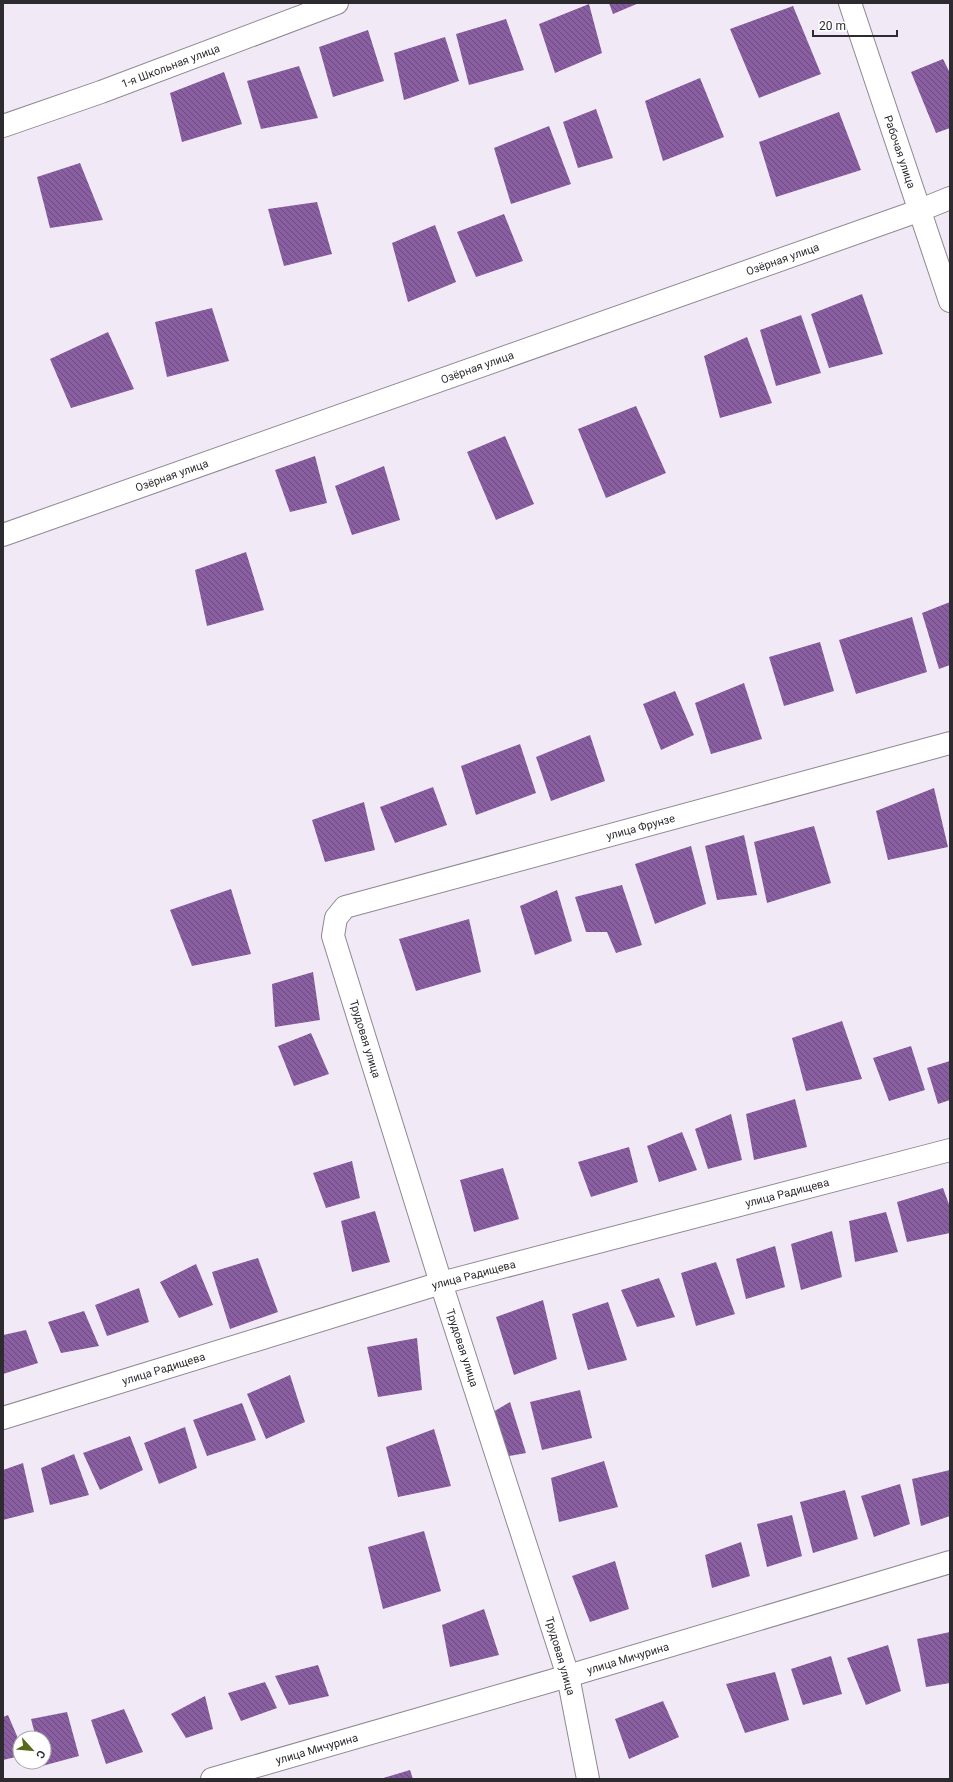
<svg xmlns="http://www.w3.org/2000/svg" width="953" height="1782" viewBox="0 0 953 1782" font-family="Roboto,sans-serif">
  <defs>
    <pattern id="building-back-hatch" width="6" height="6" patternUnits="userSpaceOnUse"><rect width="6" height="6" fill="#8a5fa1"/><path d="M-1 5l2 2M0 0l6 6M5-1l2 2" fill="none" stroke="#6b4a7c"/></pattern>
  </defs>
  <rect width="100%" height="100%" fill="#f1eaf6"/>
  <!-- building -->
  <path fill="url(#building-back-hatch)" d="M609,3H639L613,14Z
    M589,4L602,53L555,73L539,24Z
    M793,6L821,74L759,98L730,29Z
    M506,19L524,70L469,85L456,34Z
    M368,30L384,81L333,97L319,47Z
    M445,37L459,81L404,100L394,53Z
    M943,59L950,73V128L936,133L911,72Z
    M299,66L318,118L261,129L247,81Z
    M224,72L242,124L182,142L170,93Z
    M700,78L724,137L663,161L645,101Z
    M596,109L613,158L578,168L563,122Z
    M839,112L861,170L776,197L759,142Z
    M549,126L571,184L511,204L494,148Z
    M80,163L103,220L50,228L37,177Z
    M317,202L332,254L284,266L268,209Z
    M504,214L523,261L476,277L457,232Z
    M435,225L456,282L408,302L392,243Z
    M862,294L883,354L829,368L811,314Z
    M212,308L229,361L167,377L155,322Z
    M801,315L821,373L776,386L760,330Z
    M108,332L134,389L71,408L50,359Z
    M747,337L772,403L720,418L704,356Z
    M636,406L666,473L606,498L578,429Z
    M505,436L534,504L496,520L467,452Z
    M315,456L327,503L290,512L275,470Z
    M384,466L400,520L352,535L335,486Z
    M246,552L264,610L207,626L195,570Z
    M950,602V665L939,669L922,613Z
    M912,617L927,672L856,694L839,640Z
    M820,642L834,691L784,706L769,657Z
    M744,683L762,739L711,754L695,703Z
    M675,691L694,735L661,750L643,704Z
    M590,735L605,781L551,801L536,757Z
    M520,744L536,793L476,815L461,766Z
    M433,787L447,825L395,843L380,807Z
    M934,788L948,847L888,860L876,811Z
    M364,802L375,850L325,862L312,820Z
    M814,826L831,883L767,903L754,842Z
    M744,835L757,895L717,900L705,846Z
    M691,846L706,904L655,924L635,864Z
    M622,885L642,945L616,953L607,932H586L575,897Z
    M231,889L251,954L192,966L170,910Z
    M557,890L572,941L535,955L520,906Z
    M469,919L481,972L416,991L399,939Z
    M313,972L320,1020L275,1027L272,984Z
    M842,1021L862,1079L806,1091L792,1038Z
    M311,1033L329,1074L294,1086L278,1046Z
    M911,1046L925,1090L889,1101L873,1058Z
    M950,1061V1100L938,1104L927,1068Z
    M795,1099L807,1147L754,1160L746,1114Z
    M731,1114L742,1160L708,1169L695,1129Z
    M682,1132L697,1170L659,1182L647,1146Z
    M629,1147L638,1182L591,1197L578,1162Z
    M352,1161L360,1198L326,1208L313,1173Z
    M503,1168L519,1219L474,1232L460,1180Z
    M943,1188L950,1207V1233L907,1242L897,1202Z
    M375,1211L390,1262L352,1272L341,1221Z
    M886,1212L898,1252L855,1262L849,1221Z
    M832,1231L842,1277L801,1290L791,1244Z
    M775,1246L785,1287L746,1299L736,1259Z
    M258,1258L278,1312L230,1329L212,1272Z
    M716,1262L735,1314L696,1326L681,1273Z
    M196,1264L213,1305L179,1318L160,1282Z
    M659,1278L675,1317L637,1327L621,1290Z
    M139,1288L149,1322L107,1336L95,1305Z
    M543,1300L557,1359L514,1375L496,1317Z
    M608,1302L627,1360L588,1370L572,1314Z
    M84,1311L99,1346L61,1353L48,1322Z
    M26,1330L38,1363L3,1374V1335Z
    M417,1338L422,1390L378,1397L367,1347Z
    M290,1375L305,1422L266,1439L247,1394Z
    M580,1390L592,1438L542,1450L530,1402Z
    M510,1402L526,1453L504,1457L493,1412Z
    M242,1403L256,1440L207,1456L193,1420Z
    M185,1427L197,1468L159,1484L144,1443Z
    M434,1429L451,1486L398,1497L386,1447Z
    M130,1436L143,1470L100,1490L83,1453Z
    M74,1454L89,1495L50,1505L41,1468Z
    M604,1461L618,1507L559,1522L551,1478Z
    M23,1463L34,1512L3,1520V1470Z
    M950,1470V1516L921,1526L912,1479Z
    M900,1484L910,1524L874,1537L861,1496Z
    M845,1490L858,1539L813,1553L800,1502Z
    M792,1515L802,1556L767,1567L757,1524Z
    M424,1531L441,1591L383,1609L368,1547Z
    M741,1542L750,1576L712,1588L705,1555Z
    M615,1561L629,1609L590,1622L572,1576Z
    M484,1609L499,1655L450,1667L442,1625Z
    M950,1632V1683L926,1687L917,1639Z
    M888,1645L901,1691L866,1705L847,1658Z
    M831,1656L842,1694L803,1705L791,1669Z
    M318,1665L329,1696L289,1705L275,1676Z
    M775,1672L789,1720L745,1733L726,1684Z
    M265,1682L277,1708L241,1721L228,1693Z
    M205,1696L213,1729L186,1738L171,1714Z
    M663,1701L679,1737L629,1759L615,1719Z
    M124,1709L143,1752L106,1764L91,1720Z
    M67,1712L79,1756L42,1766L41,1762H44V1738H36L31,1719Z
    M8,1715L20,1743V1756L3,1760V1717Z
    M410,1770L413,1779H380Z"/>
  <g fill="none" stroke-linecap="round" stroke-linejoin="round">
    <defs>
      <g id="street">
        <path id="s1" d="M850,3L950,301"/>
        <path id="s2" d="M3,126L101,92L337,3"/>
        <path id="s3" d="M3,535L918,211L950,198"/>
        <path id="s4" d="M3,1418L441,1283L950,1150"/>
        <path id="s5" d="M212,1779L568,1676L950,1562"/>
        <path id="s6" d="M588,1779L568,1676L441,1283L333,936L336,918L345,907L950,743"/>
      </g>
    </defs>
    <!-- street casing -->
    <use href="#street" stroke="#8f8893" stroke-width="24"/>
    <!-- street -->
    <use href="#street" stroke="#fff" stroke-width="22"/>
  </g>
  <g text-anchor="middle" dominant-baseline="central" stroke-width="4" stroke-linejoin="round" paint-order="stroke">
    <!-- street labels -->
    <g font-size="11" fill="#2e2b30" stroke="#fff">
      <text stroke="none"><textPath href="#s2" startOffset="178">1-я Школьная улица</textPath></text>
      <text stroke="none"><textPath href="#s1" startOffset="157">Рабочая улица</textPath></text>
      <text stroke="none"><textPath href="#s3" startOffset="827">Озёрная улица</textPath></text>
      <text stroke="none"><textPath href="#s3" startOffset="503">Озёрная улица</textPath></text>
      <text stroke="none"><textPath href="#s3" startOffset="179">Озёрная улица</textPath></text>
      <text stroke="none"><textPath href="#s6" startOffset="1220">улица Фрунзе</textPath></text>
      <text transform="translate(365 1039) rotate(73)">Трудовая улица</text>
      <text stroke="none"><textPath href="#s4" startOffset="816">улица Радищева</textPath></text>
      <text stroke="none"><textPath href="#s4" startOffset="492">улица Радищева</textPath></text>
      <text transform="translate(462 1348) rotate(72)">Трудовая улица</text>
      <text stroke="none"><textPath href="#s4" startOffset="168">улица Радищева</textPath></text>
      <text transform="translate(560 1656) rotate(74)">Трудовая улица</text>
      <text stroke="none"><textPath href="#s5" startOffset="433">улица Мичурина</textPath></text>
      <text stroke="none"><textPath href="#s5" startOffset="109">улица Мичурина</textPath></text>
    </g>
  </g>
  <!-- border -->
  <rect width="953" height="1782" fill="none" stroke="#2e2b30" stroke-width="8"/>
  <!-- north arrow -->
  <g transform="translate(32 1750) rotate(117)"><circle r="19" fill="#ffffff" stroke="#abaaac"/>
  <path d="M0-3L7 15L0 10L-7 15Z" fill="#566a17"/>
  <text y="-6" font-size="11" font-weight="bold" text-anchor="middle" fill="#2e2b30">С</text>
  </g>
  <!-- scale -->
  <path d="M813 30v6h84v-6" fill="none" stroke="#2e2b30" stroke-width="2"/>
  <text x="819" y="30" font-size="12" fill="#2e2b30" stroke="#ffffff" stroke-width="3" paint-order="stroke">20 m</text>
</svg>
